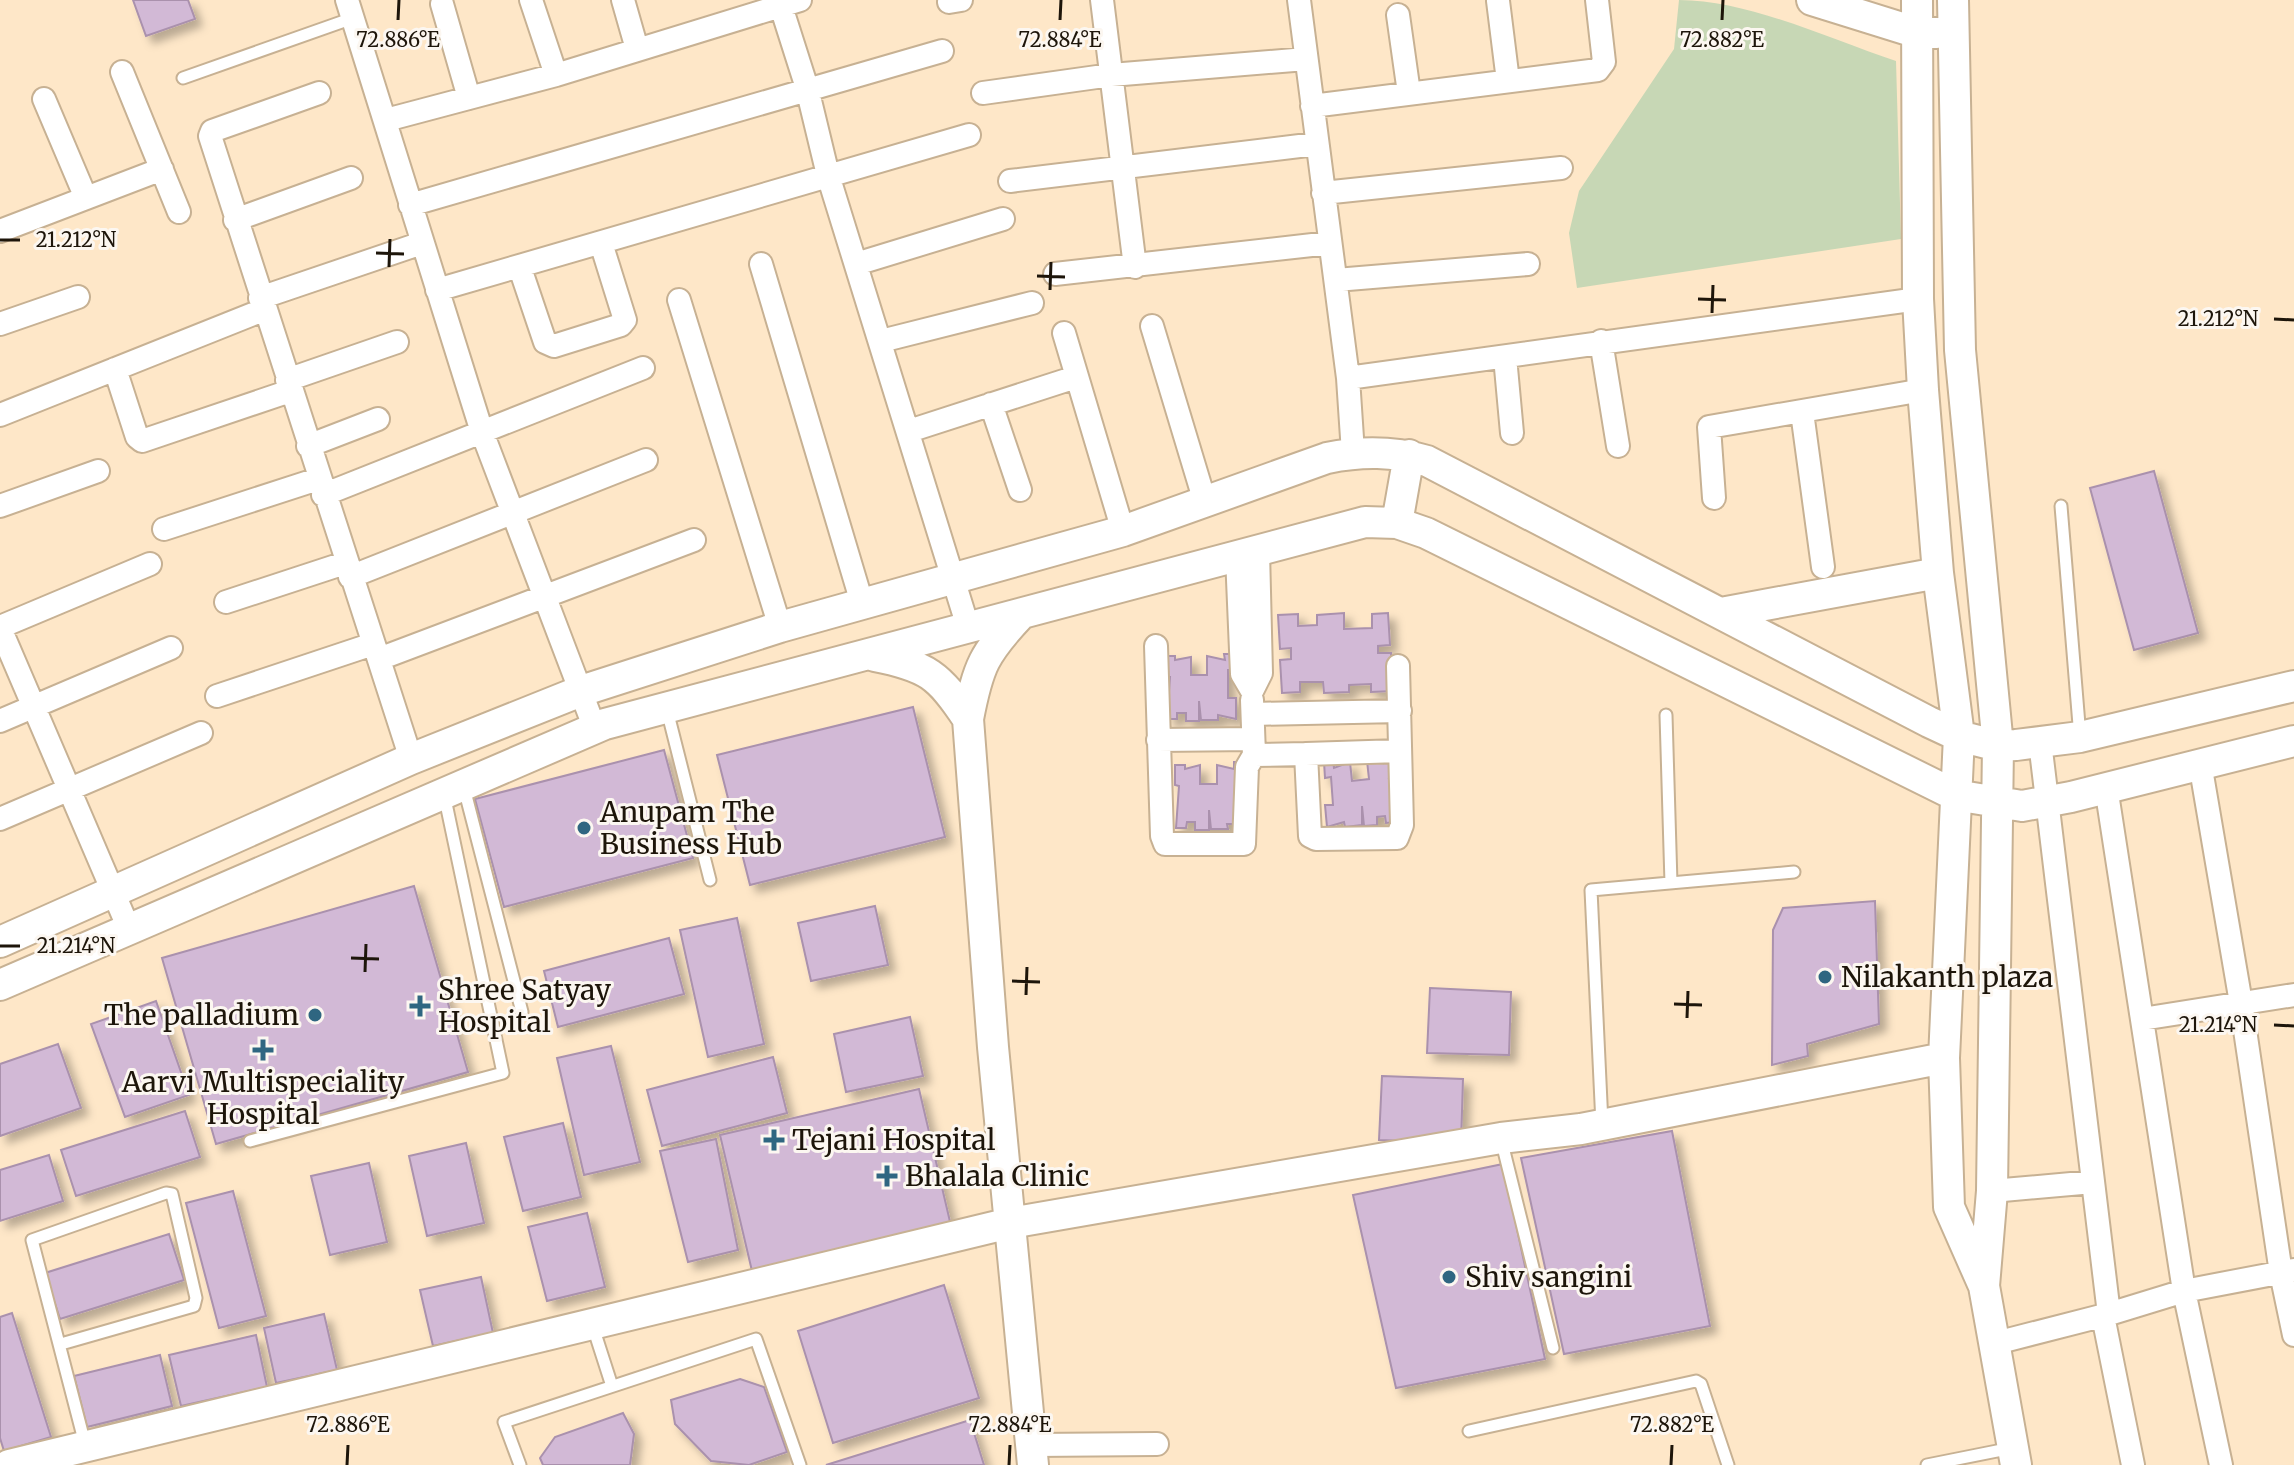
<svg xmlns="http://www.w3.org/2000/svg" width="2294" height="1465" viewBox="0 0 2294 1465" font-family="Merriweather,serif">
  <defs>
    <filter id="shadow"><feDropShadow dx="7" dy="7" stdDeviation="4" flood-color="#0004"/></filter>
  </defs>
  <rect width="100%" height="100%" fill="#fee7c8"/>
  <!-- green -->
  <path fill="#c7d7b5" d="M1679,0C1748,0 1830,39 1896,61L1901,239L1577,288L1569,233L1579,191L1674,49Z"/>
  <!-- building -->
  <path fill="#d2b9d6" stroke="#aa91ad" stroke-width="2" filter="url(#shadow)" d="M133,0H188L195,19L146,36Z
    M2154,471L2198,633L2134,650L2090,488Z
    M1344,613V629L1372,628V614L1388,613L1390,645L1378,646V653H1391L1393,691L1371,692V684L1349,685V692L1324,693L1323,682H1300V692L1282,693L1280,660L1291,659V648L1280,649L1278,615L1298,614V626L1317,625V615Z
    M1224,654H1234V670H1228V698H1236V719L1218,715V720H1201L1199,701V721H1186V713H1177V719H1167L1170,677H1165V656H1175V660L1191,657V675H1207V656L1225,660Z
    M913,707L945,837L750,885L717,755Z
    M664,750L693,858L504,907L475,799Z
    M1393,758L1394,779H1389L1396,822L1386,823L1385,816L1377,817V825L1364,826L1362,806V825L1345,827L1344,822L1327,827L1325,805H1333L1331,777L1325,778L1324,762L1333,761L1334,768L1350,762L1352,781L1369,779L1367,761L1383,763V759Z
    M1234,762H1244L1235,824H1227L1228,829H1211L1209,810V830H1195V822H1187L1186,828H1176L1179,786L1175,785V765H1185V769L1200,765V784H1217V765L1234,769Z
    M414,886L468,1072L216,1144L162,958Z
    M1875,901L1879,1024L1807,1044L1808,1056L1772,1065L1773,930L1783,908Z
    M875,906L888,965L811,981L798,923Z
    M737,918L764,1044L708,1057L680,930Z
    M669,938L684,994L558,1027L544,971Z
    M1430,988L1511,992L1509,1055L1427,1053Z
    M156,1001L189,1095L125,1117L91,1024Z
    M910,1017L923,1076L846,1092L834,1034Z
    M58,1044L81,1108L0,1136V1064Z
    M611,1046L640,1162L584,1175L557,1058Z
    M773,1057L787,1113L662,1146L647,1090Z
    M1382,1076L1463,1079L1461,1143L1379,1140Z
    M919,1089L951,1226L752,1271L720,1135Z
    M185,1111L200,1157L76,1196L61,1150Z
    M563,1123L581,1197L523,1211L504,1137Z
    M1672,1131L1710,1326L1564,1354L1521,1158Z
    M716,1139L738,1250L688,1262L660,1151Z
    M466,1143L484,1223L427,1236L409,1156Z
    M49,1155L63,1201L0,1221V1170Z
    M369,1163L387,1242L330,1255L311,1176Z
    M1503,1164L1545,1359L1396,1388L1353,1195Z
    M233,1191L266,1316L219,1328L186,1203Z
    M587,1213L605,1287L547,1301L528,1227Z
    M169,1234L184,1280L60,1319L45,1273Z
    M481,1277L493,1333L433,1346L420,1290Z
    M944,1285L979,1398L833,1443L798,1331Z
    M12,1313L51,1437L4,1451L0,1438V1317Z
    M324,1314L337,1370L276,1383L264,1328Z
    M256,1335L267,1387L181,1406L169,1355Z
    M160,1355L172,1406L87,1427L74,1376Z
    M740,1379L764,1387L787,1452L749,1465L711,1461L675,1424L671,1400Z
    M623,1413L634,1434L630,1465H543L540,1458L555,1437Z
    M970,1420L984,1465H826Z"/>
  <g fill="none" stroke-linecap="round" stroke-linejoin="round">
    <defs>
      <path id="lane" d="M183,78L353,18
        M2061,506L2080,737
        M667,710L710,880
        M1666,715L1671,883
        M464,788L522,1012
        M1602,1124L1591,890L1794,872
        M1501,1139L1553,1348
        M250,1141L503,1073L444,794
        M593,1327L611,1383
        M61,1344L194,1306L196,1298L172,1194L166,1193L32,1240L85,1444
        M1469,1431L1696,1381L1701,1384L1728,1465
        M520,1465L504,1422L756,1339L800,1465
        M1927,1465L2012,1448"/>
      <path id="street" d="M347,0L482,432L595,729
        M531,0L556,75
        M623,0L637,49
        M779,0L807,88L828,175L968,627
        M1102,0L1135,267
        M1299,0L1348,378L1353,453
        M1498,1L1508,81
        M949,2L961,0
        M442,4L469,98
        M1398,15L1409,93
        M122,72L179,212
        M319,93L212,131L210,136L411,759
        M983,93L1111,75L1306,59
        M44,99L86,198
        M1312,106L1598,70L1604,62L1597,0
        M386,120L556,75L800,0
        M1010,181L1316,144
        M1323,193L1561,168
        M410,205L942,51
        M235,220L351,178
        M0,231L162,169
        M761,264L862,603
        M856,264L1003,219
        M520,268L545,342L554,346L621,325L625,320L601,243
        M1055,274L1330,243
        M1336,280L1528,264
        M437,290L969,135
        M260,298L422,243
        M679,300L780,627
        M0,324L78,297
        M1152,326L1205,502
        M1064,333L1123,531
        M881,341L1032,303
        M1601,341L1618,446
        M1505,357L1512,433
        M115,369L137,437L142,441L290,391
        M1348,378L1918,299
        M287,380L397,342
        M991,404L1020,490
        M1802,412L1823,567
        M0,415L263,310
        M909,431L1076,377
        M308,446L378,419
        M323,495L643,368
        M1714,498L1709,427L1923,390
        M0,506L98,471
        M164,529L318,479
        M1237,556L1242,674L1252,691L1261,673L1258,551
        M350,577L646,460
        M226,602L345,563
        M0,627L150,564
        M0,628L129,929
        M1156,646L1162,836L1165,844H1244L1247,767L1254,755
        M379,659L694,540
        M1398,666L1402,825L1397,838L1316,839L1310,836L1306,754L1400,751
        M217,696L373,644
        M1252,700L1254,755L1306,754
        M1253,714L1400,711
        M0,721L171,648
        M1158,740L1253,739
        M2040,742L2109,1314L2184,1291L2294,1270
        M2200,763L2241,1003L2281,1273L2294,1335
        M2106,787L2184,1291L2221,1465
        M0,819L201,733
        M2142,1019L2294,995
        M1992,1191L2093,1182
        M2103,1316L2133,1465
        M1992,1344L2109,1314
        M1033,1445L1157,1444"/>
      <path id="secondary" d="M1812,0L1918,33H1937
        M1917,0L1918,299L1923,390L1938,573L1959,736L1944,1058L1949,1207L1983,1284
        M1953,0L1960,350L1998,746L1992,1191L1984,1286L2016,1465
        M1397,523L1409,455
        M1721,613L1938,573
        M1021,614C984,653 978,666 968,719L993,1047L1033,1465
        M875,656C927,666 939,675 968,719
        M0,942L411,759L581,691L780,627L1123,531L1327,458C1362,451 1393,451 1427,461L1929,722L1959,736L1998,746L2016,745L2080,737L2294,686
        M0,985L605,724L1365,522L1397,523L1426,533L1955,795L2022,806L2071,797L2294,741
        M9,1465L1010,1223L1501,1138L1581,1129L1944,1058"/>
    </defs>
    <!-- lane casing -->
    <use href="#lane" stroke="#c7b193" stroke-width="15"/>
    <!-- street casing -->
    <use href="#street" stroke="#c7b193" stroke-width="26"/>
    <!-- secondary casing -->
    <use href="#secondary" stroke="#c7b193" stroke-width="34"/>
    <!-- lane -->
    <use href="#lane" stroke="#fff" stroke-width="11"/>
    <!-- street -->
    <use href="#street" stroke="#fff" stroke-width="22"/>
    <!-- secondary -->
    <use href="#secondary" stroke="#fff" stroke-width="30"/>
  </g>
  <!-- ticks -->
  <path fill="none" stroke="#1d150a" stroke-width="3" d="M398,20L399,0M1060,20L1061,0M1722,20L1723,0M0,240H20M376,253L404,254M389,267L390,239M1037,276L1065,277M1050,290L1051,262M1698,299L1726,300M1712,313L1713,285M2274,319L2294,320M0,946H20M351,958L379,959M365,972L366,944M1012,981L1040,982M1026,995L1027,967M1674,1004L1702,1005M1687,1018L1688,991M2274,1025L2294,1026M347,1465L348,1445M1009,1465L1010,1445M1671,1465L1672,1445"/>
  <!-- markers -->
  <g fill="#2f6681" stroke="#fcf7f1" stroke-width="3">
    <circle cx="584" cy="828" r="8"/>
    <circle cx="1825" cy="977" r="8"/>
    <path d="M416 994h8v8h8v8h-8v8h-8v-8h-8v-8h8z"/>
    <circle cx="315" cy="1015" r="8"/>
    <path d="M259 1038h8v8h8v8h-8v8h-8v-8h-8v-8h8z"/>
    <path d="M770 1128h8v8h8v8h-8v8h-8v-8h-8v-8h8z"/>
    <path d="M883 1164h8v8h8v8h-8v8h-8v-8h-8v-8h8z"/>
    <circle cx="1449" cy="1277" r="8"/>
  </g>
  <g text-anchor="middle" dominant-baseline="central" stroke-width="6" stroke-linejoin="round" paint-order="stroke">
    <!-- poi labels -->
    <g font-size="28" fill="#1d150a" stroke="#fcf7f1" text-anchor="start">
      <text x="600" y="812">Anupam The<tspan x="600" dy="32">Business Hub</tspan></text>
      <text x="1841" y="977">Nilakanth plaza</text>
      <text x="438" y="990">Shree Satyay<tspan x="438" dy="32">Hospital</tspan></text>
      <text x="299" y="1015" text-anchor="end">The palladium</text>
      <text x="263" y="1082" text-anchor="middle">Aarvi Multispeciality<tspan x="263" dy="32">Hospital</tspan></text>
      <text x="792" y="1140">Tejani Hospital</text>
      <text x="905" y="1176">Bhalala Clinic</text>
      <text x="1465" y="1277">Shiv sangini</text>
    </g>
  </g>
  <g font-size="20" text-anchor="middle" fill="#1d150a" stroke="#fcf7f1" stroke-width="6" stroke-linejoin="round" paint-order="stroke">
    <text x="398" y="47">72.886°E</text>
    <text x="1060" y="47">72.884°E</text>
    <text x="1722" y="47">72.882°E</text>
    <text x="76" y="247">21.212°N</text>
    <text x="2218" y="326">21.212°N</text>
    <text x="76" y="953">21.214°N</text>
    <text x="2218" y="1032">21.214°N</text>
    <text x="348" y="1432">72.886°E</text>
    <text x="1010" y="1432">72.884°E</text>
    <text x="1672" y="1432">72.882°E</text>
  </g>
</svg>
